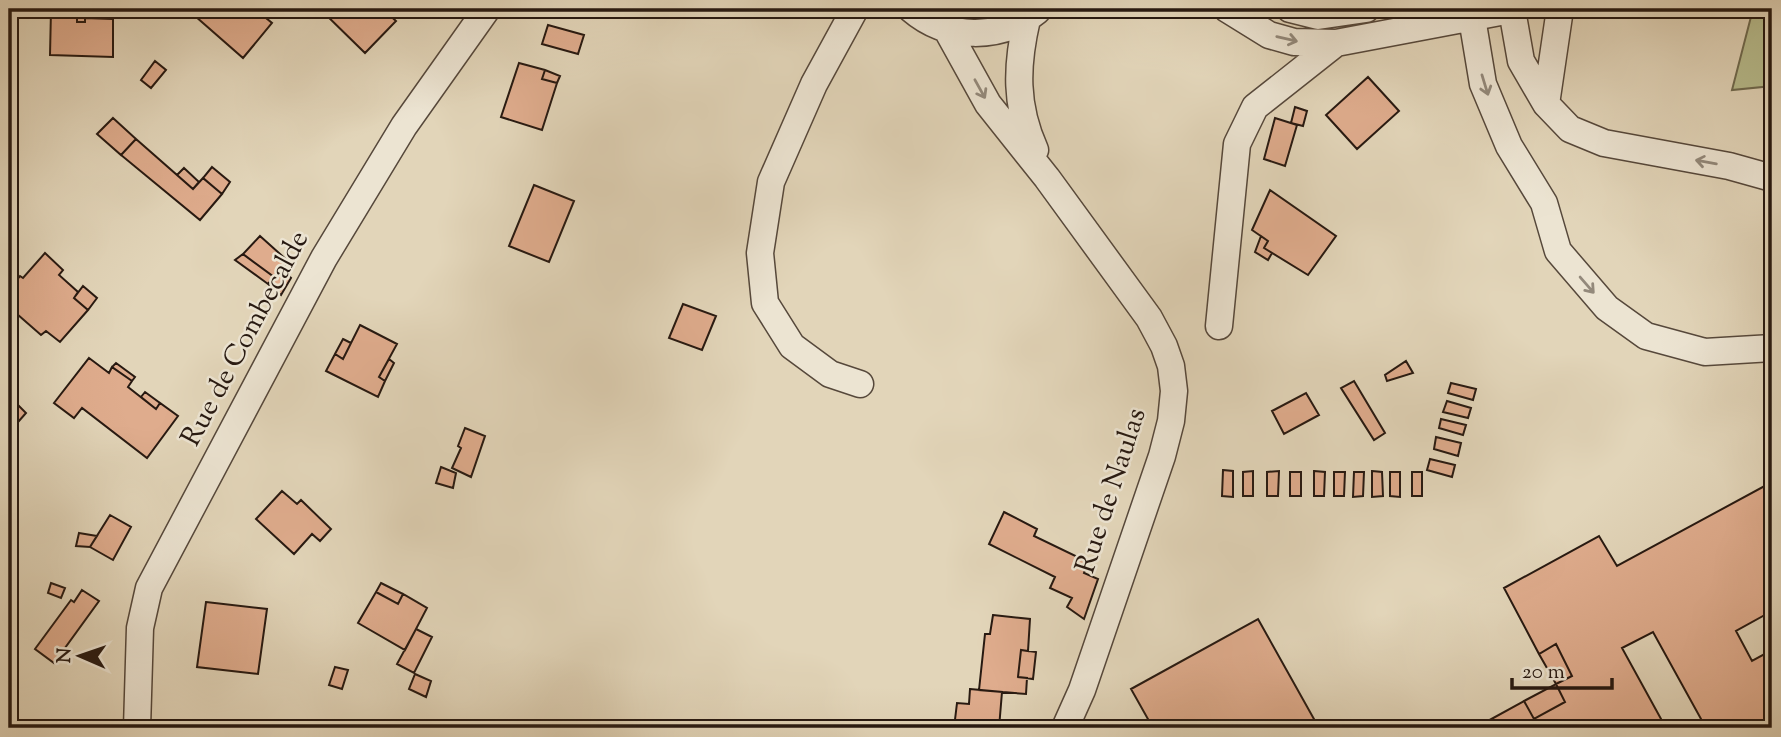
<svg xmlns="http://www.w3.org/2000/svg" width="1781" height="737" viewBox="0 0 1781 737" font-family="'Sorts Mill Goudy',serif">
  <rect width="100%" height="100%" fill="#e2d5b9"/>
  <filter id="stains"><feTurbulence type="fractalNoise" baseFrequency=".00286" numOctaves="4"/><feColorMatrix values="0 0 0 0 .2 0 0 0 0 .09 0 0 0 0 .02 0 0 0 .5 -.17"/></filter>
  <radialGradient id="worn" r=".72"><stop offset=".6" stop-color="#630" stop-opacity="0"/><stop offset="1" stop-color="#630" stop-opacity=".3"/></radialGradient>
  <!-- green -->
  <path fill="#b7bc8d" stroke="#6f6a4f" stroke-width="2" d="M1753,9H1772V86L1732,90Z"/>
  <!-- building -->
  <path fill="#dfac8d" stroke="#271911" stroke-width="2" d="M187,9H255L272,23L243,58Z
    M320,9H383L396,21L365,53Z
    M51,10L77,11V22H85V18L113,19V57L50,55Z
    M77,11L113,12V19L85,18V22H77Z
    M548,25L584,35L578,54L542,44Z
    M155,61L166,70L151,88L141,80Z
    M519,63L545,70L542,79L557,83L542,130L501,117Z
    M545,70L560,76L557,83L542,79Z
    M1368,77L1399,111L1357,149L1326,115Z
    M1295,107L1307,111L1303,126L1291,123Z
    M113,118L136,139L121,155L97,134Z
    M1275,118L1297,125L1285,166L1264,159Z
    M136,139L193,189L203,178L222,194L200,220L121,155Z
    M212,167L230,182L222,194L203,178Z
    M184,168L199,182L193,189L177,175Z
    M534,185L574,201L549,262L509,246Z
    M1270,190L1336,236L1308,275L1264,248L1268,241L1252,230Z
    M260,236L289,262L274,277L243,254Z
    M1261,236L1268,241L1264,248L1272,253L1268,260L1255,252Z
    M45,253L63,270L59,275L78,292L74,298L88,310L60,342L46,331L41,335L9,307V289L20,276L23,278Z
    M243,254L274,277L268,284L235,260Z
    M282,269L291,278L281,295L268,284Z
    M83,286L97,298L88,310L74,298Z
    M683,304L716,316L702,350L669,338Z
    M360,325L397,344L379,377L385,381L378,397L326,371L335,354L343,359Z
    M343,339L351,343L343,359L335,354Z
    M89,358L109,373L112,367L132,381L128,387L156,409L160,403L178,416L147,458L82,408L74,418L54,403Z
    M389,359L394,363L385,381L379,377Z
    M1406,361L1413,373L1387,381L1385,375Z
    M116,363L135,377L132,381L112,367Z
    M1354,381L1385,433L1374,440L1341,388Z
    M1451,383L1476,389L1473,400L1448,393Z
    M145,392L160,403L156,409L141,397Z
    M1306,393L1319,415L1284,434L1272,411Z
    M10,397L26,413L11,430L14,434L9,440Z
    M1447,401L1471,408L1468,418L1443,412Z
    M1441,419L1466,425L1463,435L1439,428Z
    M465,428L485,436L471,477L452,468L461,448L458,446Z
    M1436,437L1461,443L1458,456L1434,449Z
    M1430,459L1455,465L1452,477L1427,470Z
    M441,467L456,473L453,488L436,483Z
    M1223,470L1233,471V497L1222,496Z
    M1253,471V496H1243V472Z
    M1279,471L1278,496H1267V472Z
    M1314,471L1325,472L1324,496H1314Z
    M1372,471L1382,472L1383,496L1372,497Z
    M1290,472H1301V496H1290Z
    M1334,472H1345L1344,496H1334Z
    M1354,472H1364L1363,496L1353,497Z
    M1390,472H1400V497L1390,496Z
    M1412,472H1422V496H1412Z
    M1772,482V611L1736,631L1752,661L1772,650V728H1706L1653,632L1622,648L1666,728H1475L1524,701L1534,719L1565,702L1556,684L1572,676L1556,644L1539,654L1504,588L1599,536L1617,566Z
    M282,491L297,504L301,500L331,529L320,541L312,534L294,554L256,519Z
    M1004,512L1037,529L1034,536L1088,562L1084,573L1098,579L1084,619L1067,607L1072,598L1050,588L1055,577L989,544Z
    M110,515L131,527L113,560L90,547Z
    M79,533L97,536L90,547L76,546Z
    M51,583L65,588L61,598L48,593Z
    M381,583L403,594L398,604L376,592Z
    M82,590L99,601L54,663L35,649L71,600L74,602Z
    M376,592L398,604L403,594L427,608L405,650L358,623Z
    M206,602L267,609L258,674L197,667Z
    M993,615L1030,619L1028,651L1021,650L1018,677L1027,678L1026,694L979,690L985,634H990Z
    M1258,619L1319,728H1153L1131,689Z
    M416,629L432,637L414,673L397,664Z
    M1556,644L1572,676L1556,684L1539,654Z
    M1021,650L1036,652L1033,679L1018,677Z
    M335,667L348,670L342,689L329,685Z
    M415,674L431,681L426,697L409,689Z
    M1556,684L1565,702L1534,719L1524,701Z
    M970,689L1002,692L999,728H954L957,703L969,704Z"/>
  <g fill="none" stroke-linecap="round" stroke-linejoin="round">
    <defs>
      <path id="minor" d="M855,9L814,84L771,182L760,253L765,303L792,346L830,374L860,384
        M911,9C947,40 1000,41 1037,11
        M1227,9L1269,35L1294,42L1336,43L1516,9
        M1290,9L1318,16L1366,9
        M1512,10L1521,61L1546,104L1570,129L1604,143L1729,166L1772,178
        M1472,18L1483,84L1509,146L1544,203L1558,251L1607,308L1646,336L1705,352L1772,348
        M1027,19C1016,66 1015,106 1035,150
        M947,30L988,104L1047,178L1149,318L1164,346L1171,366L1174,391L1171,421L1162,456L1082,690L1065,728
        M1546,104L1560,9
        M1219,326L1237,144L1255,107L1336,43
        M137,728L140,628L149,588L324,258L404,126L487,9"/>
    </defs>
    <!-- minor casing -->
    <use href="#minor" stroke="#56483b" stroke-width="29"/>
    <!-- minor -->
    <use href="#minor" stroke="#ece4d2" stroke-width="26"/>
  </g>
  <!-- one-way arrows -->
  <defs><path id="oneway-shaft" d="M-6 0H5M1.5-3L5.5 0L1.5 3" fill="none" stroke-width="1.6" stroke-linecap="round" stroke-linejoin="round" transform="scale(1.75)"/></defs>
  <g stroke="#93897b">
    <use href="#oneway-shaft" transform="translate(1287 39) rotate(13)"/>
    <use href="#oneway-shaft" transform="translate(1485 85) rotate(73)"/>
    <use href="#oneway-shaft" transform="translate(980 89) rotate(61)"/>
    <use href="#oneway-shaft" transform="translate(1706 162) rotate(-170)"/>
    <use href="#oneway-shaft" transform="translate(1587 285) rotate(49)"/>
  </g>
  <g text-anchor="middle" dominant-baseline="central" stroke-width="5" stroke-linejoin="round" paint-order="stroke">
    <!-- street labels -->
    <g font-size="28" fill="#271911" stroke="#ece4d2">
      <text transform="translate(246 339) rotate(-62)">Rue de Combecalde</text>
      <text transform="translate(1112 491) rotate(-72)">Rue de Naulas</text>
    </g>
  </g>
  <!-- margin -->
  <rect width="1781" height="737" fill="none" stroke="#e2d5b9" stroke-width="35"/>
  <rect x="10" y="10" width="1760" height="716" fill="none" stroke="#271911" stroke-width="3.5"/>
  <rect x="18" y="18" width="1746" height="702" fill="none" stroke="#271911" stroke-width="2"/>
  <!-- north arrow -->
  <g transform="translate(80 656) rotate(272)" stroke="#ece4d2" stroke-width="5" paint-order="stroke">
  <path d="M0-5L12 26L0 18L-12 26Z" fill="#271911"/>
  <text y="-10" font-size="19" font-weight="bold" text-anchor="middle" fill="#271911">N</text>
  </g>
  <!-- scale -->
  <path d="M1512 678v10h100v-10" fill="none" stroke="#271911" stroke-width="3.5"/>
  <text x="1522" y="678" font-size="21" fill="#271911" stroke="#ece4d2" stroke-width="5" paint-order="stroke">20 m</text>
  <rect width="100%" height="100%" filter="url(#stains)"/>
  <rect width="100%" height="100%" fill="url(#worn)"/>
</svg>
